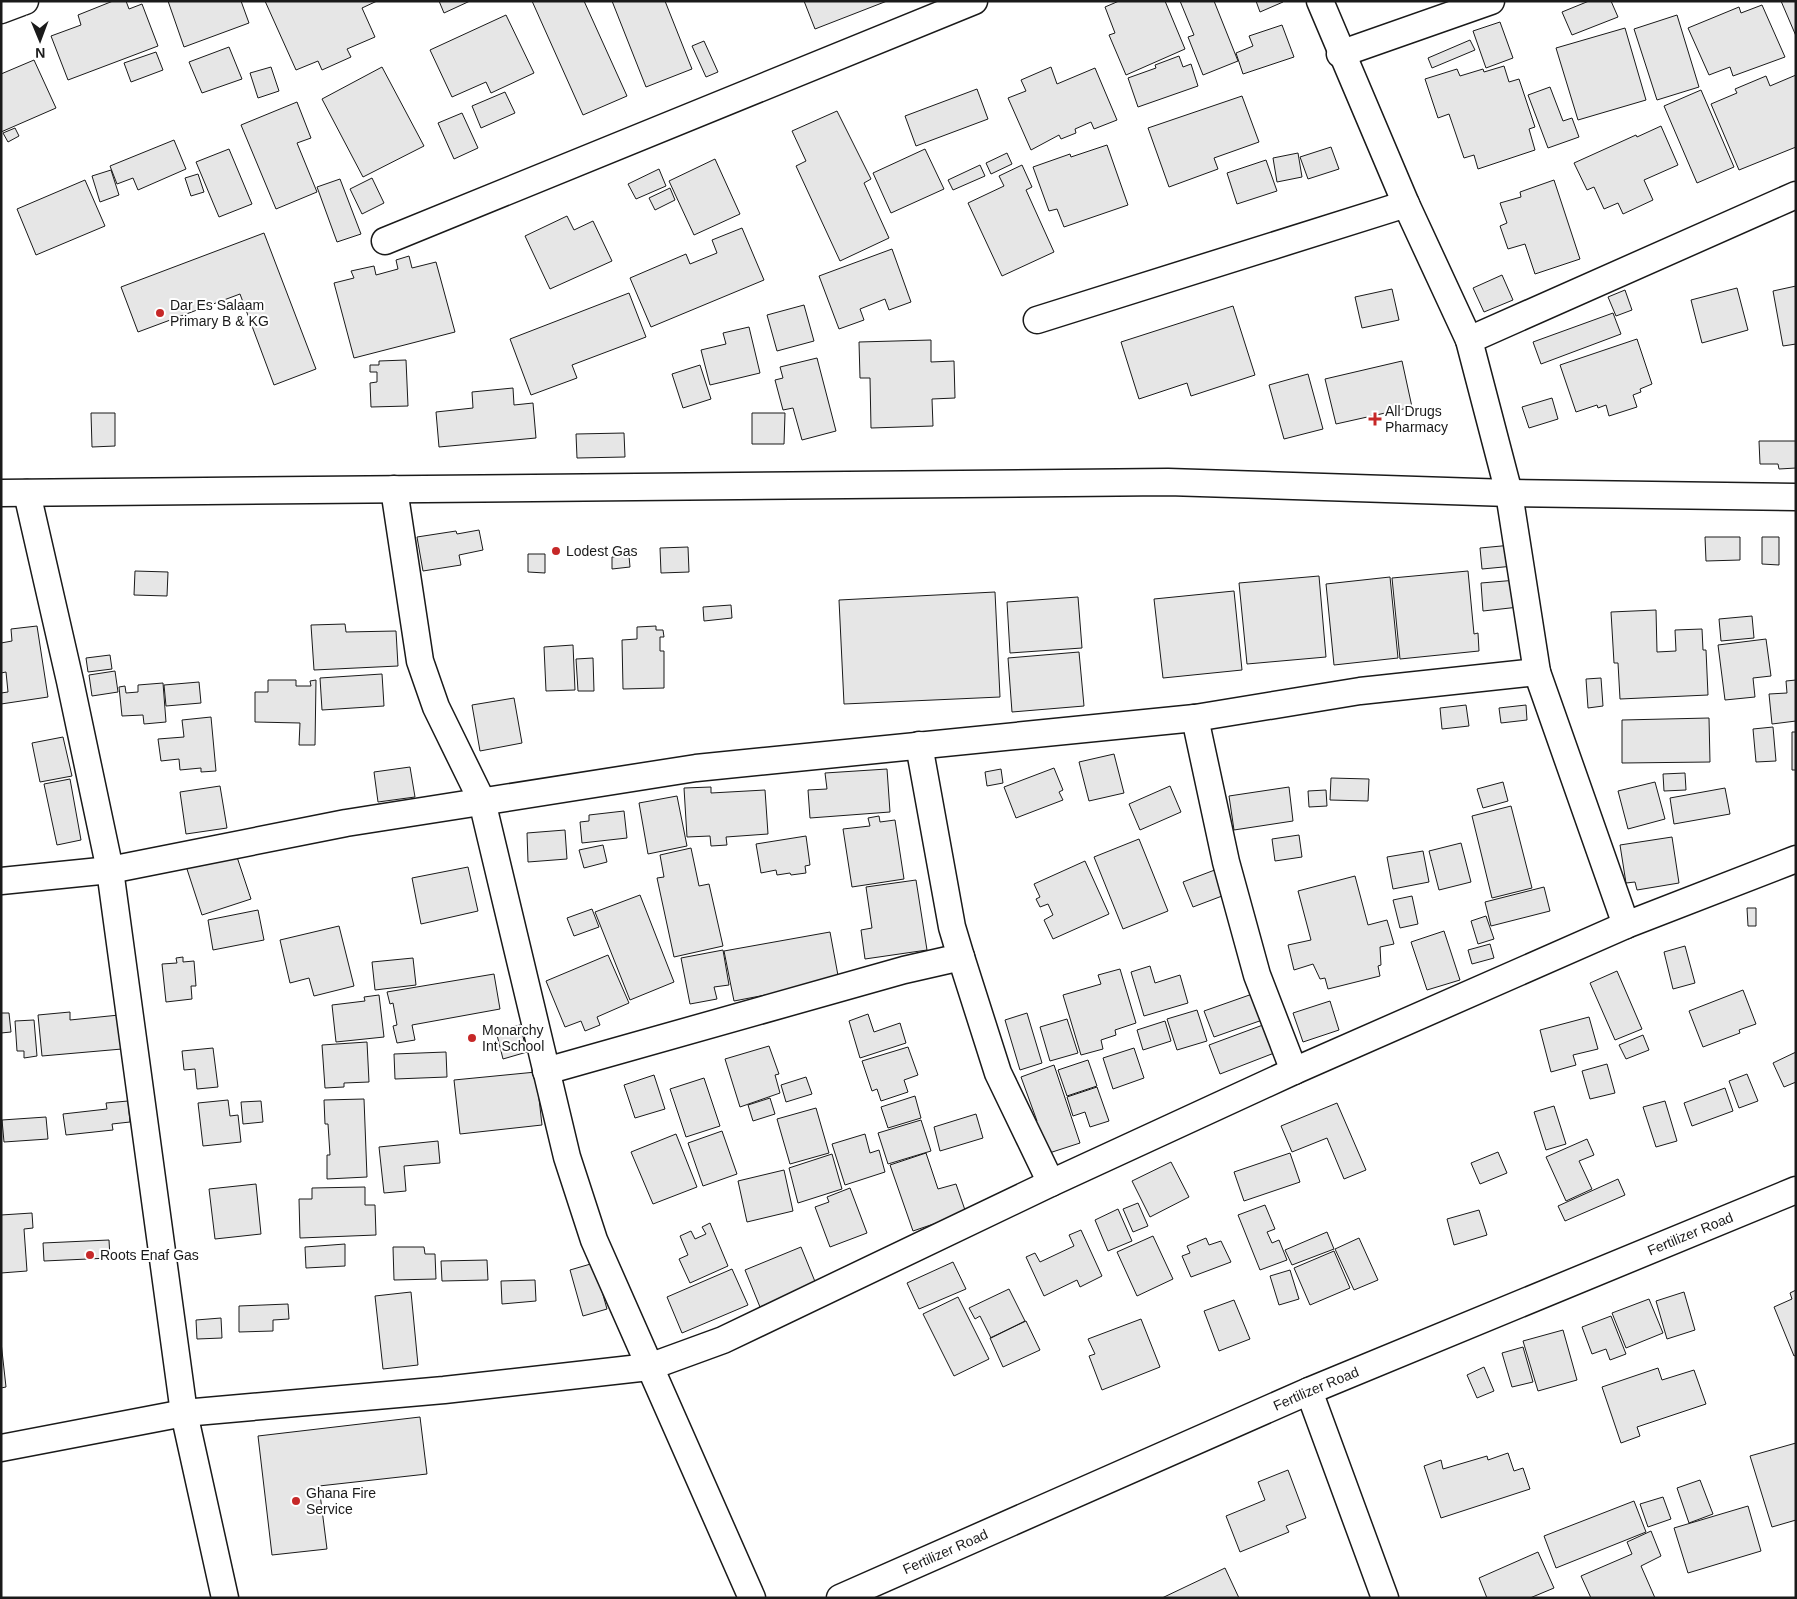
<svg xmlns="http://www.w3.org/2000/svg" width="1797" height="1599" viewBox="0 0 1797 1599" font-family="Helvetica,sans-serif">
  <rect width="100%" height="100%" fill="#fff"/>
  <!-- building -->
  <path fill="#e6e6e6" stroke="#1a1a1a" d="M113,1H126L129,9L142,4L158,46L68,80L51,36L81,25L78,15Z
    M168,1H241L249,23L184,47Z
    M265,1H377L362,8L375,37L347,49L351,57L322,70L318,61L296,70Z
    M439,1H470L444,13Z
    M532,1H584L627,96L583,115Z
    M612,1H665L692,69L646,87Z
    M804,1H887L815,29Z
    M1119,1H1165L1185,49L1126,75L1109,35L1115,33L1105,7Z
    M1180,1H1214L1238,61L1203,75L1188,37L1194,35Z
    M1256,1H1283V2L1260,12Z
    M1589,1H1611L1618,17L1572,35L1562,12Z
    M1781,1H1796V36Z
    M1762,5L1785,57L1733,76L1730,67L1709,75L1688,28L1739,7L1741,13Z
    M506,15L534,73L491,93L486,82L452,97L430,50Z
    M1677,15L1699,87L1657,100L1634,29Z
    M1500,22L1513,58L1486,68L1473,31Z
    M1282,25L1294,57L1243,74L1236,53L1253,46L1249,36Z
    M1625,28L1646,100L1578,120L1556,48Z
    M1470,40L1475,50L1432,68L1428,58Z
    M704,41L718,72L706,77L692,46Z
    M229,47L242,79L202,93L189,62Z
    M156,52L163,70L131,82L124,63Z
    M1179,56L1183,67L1191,64L1198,86L1138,107L1128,78L1156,68L1155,65Z
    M34,60L56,108L1,132V74Z
    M1504,66L1509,82L1519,79L1535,127L1529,129L1535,150L1478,169L1474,155L1464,158L1449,114L1438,118L1425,79L1457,69L1460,76L1483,69L1484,72Z
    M271,67L279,91L258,98L250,73Z
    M382,67L424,146L363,177L322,99Z
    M1051,67L1057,84L1095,68L1117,120L1094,129L1091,122L1075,129L1076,133L1061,139L1059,135L1031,150L1008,98L1026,91L1021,80Z
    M1796,75V147L1739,170L1711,104L1737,93L1735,89L1766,76L1770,86Z
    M1550,87L1563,121L1572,118L1579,137L1548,148L1528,95Z
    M977,89L988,119L916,146L905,116Z
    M1701,90L1734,167L1697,183L1664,106Z
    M505,92L515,113L481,128L472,106Z
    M1242,96L1259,142L1214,158L1218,169L1169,187L1148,128Z
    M297,102L311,138L297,143L317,192L276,209L241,125Z
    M837,111L871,179L864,183L889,238L840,261L796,166L806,161L792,131Z
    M462,113L478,148L454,159L438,123Z
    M1661,126L1678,165L1644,180L1653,200L1623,214L1618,203L1604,209L1594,187L1587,190L1574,163L1636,135L1637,137Z
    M15,128L19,136L8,142L3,133Z
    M174,140L186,169L138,190L133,178L117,184L110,166Z
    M1107,145L1128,205L1064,227L1057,209L1049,211L1033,167L1070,154L1071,157Z
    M1331,147L1339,169L1308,179L1300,157Z
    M229,149L252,204L219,217L196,162Z
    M925,149L944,189L891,213L873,173Z
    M1007,153L1012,164L991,174L986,163Z
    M1298,153L1302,177L1277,182L1273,158Z
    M715,159L740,214L694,235L669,181Z
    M1266,160L1277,191L1237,204L1227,173Z
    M980,165L985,176L953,190L948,180Z
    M1022,165L1032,187L1026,190L1054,252L1002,276L968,203L1004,186L999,176Z
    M659,169L666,186L636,199L628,184Z
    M111,170L119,195L100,202L92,176Z
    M198,174L204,192L191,196L185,178Z
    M372,178L384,203L362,214L350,189Z
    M340,179L361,234L337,242L317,187Z
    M85,180L105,226L36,255L17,209Z
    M1554,180L1580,259L1535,274L1525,244L1508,249L1500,226L1507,223L1500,203L1521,197L1520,192Z
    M670,188L675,200L655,210L649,198Z
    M567,216L574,230L593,221L612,261L550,289L525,236Z
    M742,228L764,280L651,327L630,278L686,254L690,264L717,253L712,240Z
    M264,233L316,369L274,385L240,294L138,332L121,287Z
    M892,249L911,302L889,310L885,299L860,309L864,320L839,329L819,276Z
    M409,256L412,268L436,262L455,332L354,358L334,283L354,278L351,271L374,266L376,275L398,269L396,260Z
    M1502,275L1513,300L1484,312L1473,288Z
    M1796,286V344L1783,346L1773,291Z
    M1737,288L1748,330L1702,343L1691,300Z
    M1392,289L1399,320L1362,328L1355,297Z
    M1625,290L1632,310L1616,316L1608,297Z
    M629,293L646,337L572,365L577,378L531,395L510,339Z
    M804,305L814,341L777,351L767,315Z
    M1233,306L1255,375L1191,396L1187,383L1139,399L1121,342Z
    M1613,313L1621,334L1541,364L1533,342Z
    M749,327L760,373L710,385L701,350L726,344L723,333Z
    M1637,339L1652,384L1640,389L1641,392L1633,395L1637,407L1609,416L1606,405L1598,408L1597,405L1576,412L1560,365Z
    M931,340V362L954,361L955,398L932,399L933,426L871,428L870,378H860L859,342Z
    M817,358L836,431L802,440L793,408L783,410L775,380L783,378L780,367Z
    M406,360L408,406L371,407L370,383L377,382V372H370V365H379V361Z
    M1402,361L1412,407L1336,424L1325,379Z
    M700,365L711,399L683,408L672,374Z
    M1308,374L1323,429L1284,439L1269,385Z
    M513,388L514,405L533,403L536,438L439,447L436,412L473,408L472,392Z
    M1552,398L1558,419L1529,428L1522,407Z
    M91,413H115V446L92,447Z
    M752,413H785L784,444H752Z
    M624,433L625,457L577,458L576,434Z
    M1759,441H1796V468L1779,469L1778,464H1760Z
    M479,530L483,550L459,555L461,565L423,571L417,537L456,531L457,534Z
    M1705,537H1740V560L1706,561Z
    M1762,537H1779V565L1762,564Z
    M1512,545L1514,566L1482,569L1480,548Z
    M688,547L689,572L661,573L660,548Z
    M528,554H545V573L528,572Z
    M629,556L630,567L612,569V557Z
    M135,571L168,572L167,596L134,595Z
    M1468,571L1474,634L1478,633L1479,651L1400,659L1392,578Z
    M1319,576L1326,657L1247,664L1239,583Z
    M1390,577L1398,658L1334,665L1326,584Z
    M1517,580L1519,607L1483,611L1481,583Z
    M1234,591L1242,670L1163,678L1154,599Z
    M995,592L1000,697L844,704L839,600Z
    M1078,597L1082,648L1010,653L1007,602Z
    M731,605L732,618L704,621L703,607Z
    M1656,610L1657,652L1676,651L1675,630L1702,629L1703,650H1706L1708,695L1620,699L1618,663H1614L1611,612Z
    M1752,616L1754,638L1721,641L1719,619Z
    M345,624L346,632L396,631L398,666L314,670L311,625Z
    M37,626L48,697L1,704V693L8,692L6,672L1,673V643L12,641L11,629Z
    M656,626V630H663L664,637H660V651H664V688L623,689L622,640L637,639V627Z
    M1766,639L1771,676L1753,678L1755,697L1725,700L1718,645Z
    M573,645L575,690L546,691L544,647Z
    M1079,652L1084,706L1012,712L1008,658Z
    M110,655L112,669L88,672L86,658Z
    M593,658L594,691H578L576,659Z
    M115,671L118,692L92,696L89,675Z
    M382,674L384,706L322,710L320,678Z
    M1601,678L1603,706L1588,708L1586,679Z
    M268,680H296V686H311L310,681L316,680L315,745H299L300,723L255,722V692H268Z
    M1796,680V721L1772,724L1769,694L1787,693L1786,681Z
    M199,682L201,703L166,706L164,685Z
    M163,683L166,722L144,724L143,715L122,716L119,687L125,686L126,693L138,692V685Z
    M514,698L522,743L480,751L472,705Z
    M1466,705L1469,726L1442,729L1440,708Z
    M1526,705L1527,720L1501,723L1499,708Z
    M211,717L216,771L201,772V768L180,770L179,759L161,761L158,739L184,737L182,720Z
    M1709,718L1710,762L1622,763V720Z
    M1773,727L1776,761L1756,762L1753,729Z
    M1792,732H1796V770H1792Z
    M63,737L72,776L40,782L32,743Z
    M1114,754L1124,793L1089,801L1079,762Z
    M410,767L415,797L378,802L374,772Z
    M1054,768L1063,790L1059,792L1063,800L1016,818L1004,787Z
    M887,769L890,812L810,818L808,790L827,789L825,773Z
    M1001,769L1003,783L987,786L985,772Z
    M1685,773L1686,790L1664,791L1663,774Z
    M1331,778L1369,779L1368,801L1330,800Z
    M70,779L81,840L57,845L44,784Z
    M1503,782L1508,801L1483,808L1477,789Z
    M1655,782L1665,819L1628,829L1618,791Z
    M220,786L227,828L186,834L180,792Z
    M1170,786L1181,812L1140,830L1129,804Z
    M711,787V793L765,790L768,834L726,837L727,845L711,846L710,836L687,837L684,788Z
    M1289,787L1293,821L1234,830L1229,796Z
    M1725,788L1730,814L1674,824L1670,798Z
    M1326,790L1327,806L1309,807L1308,791Z
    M677,796L687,846L648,854L639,803Z
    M1511,806L1532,888L1492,898L1472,816Z
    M624,811L627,838L582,843L580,822L589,821V815Z
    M879,816L880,822L895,820L904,879L852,887L843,829L870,826L868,818Z
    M565,830L567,859L528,862L527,833Z
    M1299,835L1302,857L1275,861L1272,839Z
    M806,836L810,865L805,866L806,873L791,875L790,873L777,875L776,870L761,873L756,844Z
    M1672,837L1679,883L1637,890L1635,882L1626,883L1620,845Z
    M1139,839L1168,911L1123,929L1094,857Z
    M1461,843L1471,882L1439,890L1429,851Z
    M603,845L607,862L584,868L579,850Z
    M234,848L251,899L202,915L185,863Z
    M691,848L699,886L709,884L723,946L674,957L657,878L664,877L660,855Z
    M1423,851L1429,882L1393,889L1387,857Z
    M1085,861L1109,914L1053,939L1044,920L1053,915L1048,904L1040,907L1036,899L1040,897L1034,884Z
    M468,867L478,911L421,924L412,878Z
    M1220,868L1230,893L1193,907L1183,882Z
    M1355,876L1368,925L1387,920L1394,944L1380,947L1381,965L1378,966L1380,976L1328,989L1325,978L1320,979L1313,964L1294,970L1288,945L1311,940L1298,891Z
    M916,880L927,950L865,959L861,930L872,928L866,887Z
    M1544,887L1550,911L1491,926L1485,902Z
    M640,895L674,982L630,1000L595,912Z
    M1412,896L1418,924L1400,928L1393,900Z
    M1747,908H1756V926H1748Z
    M592,909L599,927L574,936L567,918Z
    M258,910L264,940L213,950L208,920Z
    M1486,916L1494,939L1478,944L1471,921Z
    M339,926L354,986L314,996L309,978L290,983L280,940Z
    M1444,931L1460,980L1427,990L1411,942Z
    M830,932L839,981L734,1001L724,951Z
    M1490,944L1494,958L1472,964L1468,950Z
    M1685,946L1695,983L1673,989L1664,952Z
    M723,950L729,985L714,987L717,999L690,1004L681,958Z
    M608,955L629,1003L597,1017L600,1025L585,1031L581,1021L565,1027L546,981Z
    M183,957V962L194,961L196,986H191L192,999L166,1002L162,964L177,963L176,958Z
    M413,958L416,985L375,990L372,962Z
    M1150,966L1155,983L1180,975L1188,1003L1144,1016L1131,972Z
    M1120,969L1136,1023L1115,1030L1116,1035L1101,1040L1103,1049L1081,1055L1063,995L1101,984L1098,975Z
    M1617,971L1642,1029L1615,1040L1590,983Z
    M494,974L500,1009L412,1025L415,1040L397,1043L393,1026L397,1025L393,1003L390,1004L387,992Z
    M1743,990L1756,1024L1739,1030L1740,1033L1703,1047L1689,1011Z
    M1258,992L1268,1018L1214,1037L1204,1011Z
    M379,995L384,1037L336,1042L332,1005L365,1001L364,997Z
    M1330,1001L1339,1030L1303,1042L1293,1013Z
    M1197,1010L1207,1041L1177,1050L1167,1019Z
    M70,1012V1020L119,1015L122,1049L42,1056L38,1015Z
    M1,1013H9L11,1032L1,1033Z
    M1027,1013L1042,1063L1020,1070L1005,1020Z
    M868,1014L874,1032L900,1023L906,1043L860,1058L849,1021Z
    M1589,1017L1598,1049L1573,1055L1576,1065L1551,1072L1540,1030Z
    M1067,1019L1078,1053L1050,1061L1040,1027Z
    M34,1020L37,1056L24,1058V1051H17L15,1021Z
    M1165,1021L1171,1041L1143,1050L1137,1030Z
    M1271,1022L1282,1050L1220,1074L1209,1045Z
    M520,1025L527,1052L503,1059L496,1031Z
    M1643,1035L1649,1050L1626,1059L1619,1045Z
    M367,1042L369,1082L344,1083V1087L325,1088L322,1045Z
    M769,1046L779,1074L775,1075L780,1093L740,1107L725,1059Z
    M908,1047L918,1075L904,1080L908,1092L881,1101L877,1089L872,1091L862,1061Z
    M213,1048L218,1087L197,1089L195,1069L184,1070L182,1051Z
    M1134,1048L1144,1078L1113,1089L1103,1058Z
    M446,1052L447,1077L395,1079L394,1054Z
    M1796,1052V1082L1784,1087L1773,1063Z
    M1088,1060L1097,1086L1067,1096L1058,1070Z
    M1607,1064L1615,1093L1590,1099L1582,1071Z
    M1054,1065L1080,1143L1040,1156L1028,1124L1037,1121L1021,1077Z
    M536,1072L542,1125L460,1134L454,1080Z
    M1747,1074L1758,1101L1739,1108L1729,1081Z
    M654,1075L665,1109L635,1118L624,1085Z
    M806,1077L812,1094L786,1102L781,1085Z
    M704,1078L720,1126L686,1137L670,1089Z
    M1097,1087L1109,1121L1090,1127L1085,1112L1073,1116L1067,1097Z
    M1725,1088L1733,1111L1692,1126L1684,1103Z
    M915,1096L921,1118L888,1128L881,1107Z
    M770,1098L775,1114L753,1121L748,1105Z
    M364,1099L367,1177L327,1179V1155H330L328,1124H325L324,1100Z
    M228,1100L230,1116L238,1115L241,1142L203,1146L198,1103Z
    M128,1101L130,1122L112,1124L113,1130L66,1135L63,1114L107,1109L106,1103Z
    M261,1101L263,1122L243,1124L241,1102Z
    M1665,1101L1677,1141L1656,1147L1643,1107Z
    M1337,1103L1366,1170L1344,1179L1327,1138L1292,1152L1281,1126Z
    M1554,1106L1566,1144L1546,1150L1534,1112Z
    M816,1108L829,1153L790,1164L777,1119Z
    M976,1114L983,1138L940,1151L934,1127Z
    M46,1117L48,1139L4,1142L2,1120Z
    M921,1120L931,1151L888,1164L878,1133Z
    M722,1131L737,1174L703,1186L688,1143Z
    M676,1134L697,1187L653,1204L631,1152Z
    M865,1134L870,1153L879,1150L885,1172L845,1185L832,1144Z
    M1587,1139L1594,1155L1579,1161L1592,1189L1566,1201L1546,1157Z
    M438,1141L440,1163L404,1166L406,1191L384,1193L379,1147Z
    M1498,1152L1507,1173L1480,1184L1471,1163Z
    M926,1153L938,1189L956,1184L966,1213L913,1231L890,1165Z
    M1290,1153L1300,1182L1244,1201L1234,1172Z
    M832,1154L842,1189L798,1203L789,1168Z
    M1171,1162L1189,1197L1150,1217L1132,1181Z
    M784,1170L793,1211L747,1222L738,1181Z
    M1618,1179L1625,1195L1565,1221L1558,1206Z
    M256,1184L261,1234L215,1239L209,1189Z
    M365,1187V1205H375L376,1235L300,1238L299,1199H312V1188Z
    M850,1188L867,1233L830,1247L815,1207L829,1202L827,1197Z
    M1138,1203L1148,1226L1133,1232L1123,1209Z
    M1265,1205L1275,1229L1267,1232L1272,1243L1279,1240L1287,1260L1260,1270L1238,1215Z
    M1118,1209L1132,1241L1108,1251L1095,1220Z
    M1479,1210L1487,1235L1454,1245L1447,1219Z
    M32,1213L33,1228L24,1229L27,1271L1,1273V1215Z
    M710,1223L728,1266L690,1283L679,1259L688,1255L680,1236L691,1231L695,1239L706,1234L702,1227Z
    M1081,1230L1102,1276L1080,1287L1077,1280L1044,1296L1026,1257L1035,1253L1040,1262L1074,1246L1069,1235Z
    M1327,1232L1334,1249L1292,1265L1285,1250Z
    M1153,1236L1173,1279L1137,1296L1117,1252Z
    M1206,1238L1209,1245L1221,1241L1231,1262L1191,1277L1182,1256L1190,1253L1187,1246Z
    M1359,1238L1378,1280L1354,1290L1335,1249Z
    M109,1240L110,1258L44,1261L43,1243Z
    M345,1244V1266L306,1268L305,1247Z
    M393,1247H424L425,1254H435L436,1279L394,1280Z
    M801,1247L816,1284L760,1307L745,1270Z
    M1334,1251L1350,1288L1310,1305L1294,1268Z
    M487,1260L488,1280L442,1281L441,1261Z
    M953,1262L966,1289L919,1309L907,1283Z
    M594,1263L607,1309L583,1316L570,1270Z
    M732,1269L748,1305L682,1333L667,1297Z
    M1290,1270L1299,1299L1279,1305L1270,1276Z
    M535,1280L536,1301L502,1304L501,1281Z
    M1009,1289L1025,1321L991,1338L980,1316L975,1319L969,1308Z
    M1796,1290V1355L1794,1356L1774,1307L1792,1299L1790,1293Z
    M411,1292L418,1365L383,1369L375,1296Z
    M1684,1292L1695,1330L1667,1339L1656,1301Z
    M958,1297L989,1359L954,1376L923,1314Z
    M1649,1299L1663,1333L1626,1348L1612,1313Z
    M1234,1300L1250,1339L1219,1351L1204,1311Z
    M288,1304L289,1319L273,1320V1331L239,1332V1306Z
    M1611,1316L1626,1354L1610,1360L1606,1349L1592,1354L1582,1327Z
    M221,1318L222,1338L197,1339L196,1320Z
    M1141,1319L1160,1367L1102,1390L1089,1356L1095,1354L1088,1339Z
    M1026,1321L1040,1350L1003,1367L990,1338Z
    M1563,1330L1577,1380L1538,1391L1523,1341Z
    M1,1342L6,1387L1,1388Z
    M1523,1347L1533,1382L1512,1387L1502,1353Z
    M1484,1367L1494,1391L1477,1398L1467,1375Z
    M1658,1368L1662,1380L1694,1370L1706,1404L1637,1427L1640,1436L1621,1443L1602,1387Z
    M420,1417L427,1474L319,1486L327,1549L272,1555L258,1436Z
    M1796,1443V1520L1772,1527L1750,1456Z
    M1508,1453L1514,1471L1523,1468L1530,1489L1441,1518L1424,1466L1441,1460L1443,1469L1487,1456L1488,1460Z
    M1288,1470L1306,1518L1286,1526L1289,1532L1240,1552L1226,1516L1265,1500L1258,1482Z
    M1700,1480L1713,1514L1689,1523L1677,1488Z
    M1663,1497L1671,1519L1648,1527L1640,1504Z
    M1634,1501L1646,1532L1556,1568L1544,1536Z
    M1748,1506L1761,1551L1688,1573L1674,1528Z
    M1651,1531L1661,1556L1641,1566L1655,1598H1591L1581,1576L1632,1554L1627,1542Z
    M1538,1552L1554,1588L1530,1598H1487L1479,1578Z
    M1225,1568L1239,1598H1162Z"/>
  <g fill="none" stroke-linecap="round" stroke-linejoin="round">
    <defs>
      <g id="street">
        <path d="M1,10L25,1"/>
        <path d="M1340,54L1491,1"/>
        <path d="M385,241L974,1"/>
        <path d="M1037,320L1406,204"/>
        <path d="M1469,340L1796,195"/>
        <path d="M394,489L420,661L436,707L482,801L567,1157L594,1240L752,1598"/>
        <path d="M1,493L1168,482L1509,493L1796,497"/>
        <path d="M27,493L70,681L110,870L184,1413L225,1598"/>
        <path d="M1537,672L1626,925"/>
        <path d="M1195,718L1226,862L1257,975L1294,1071"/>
        <path d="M1,881L110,870L346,823L696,768L1195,718L1360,691L1537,672L1509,493L1469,340L1406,204L1320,1"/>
        <path d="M961,957L998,1073L1051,1183"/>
        <path d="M546,1071L904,970L961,957L952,927L919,745"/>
        <path d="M1309,1391L1385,1598"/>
        <path d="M1,1448L184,1413L444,1390L649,1367L723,1340L1051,1183L1294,1071L1626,925L1796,859"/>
        <path id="s1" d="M840,1598L1309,1391L1796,1190"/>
      </g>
    </defs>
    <!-- street casing -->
    <use href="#street" stroke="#1a1a1a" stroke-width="29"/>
    <!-- street -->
    <use href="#street" stroke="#fff" stroke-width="26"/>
  </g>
  <!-- markers -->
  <g fill="#c62828" stroke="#fff" stroke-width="2">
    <circle cx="160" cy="313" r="5"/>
    <path d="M1372.5 411.5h5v5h5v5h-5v5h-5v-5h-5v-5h5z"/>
    <circle cx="556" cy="551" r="5"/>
    <circle cx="472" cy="1038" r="5"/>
    <circle cx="90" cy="1255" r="5"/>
    <circle cx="296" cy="1501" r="5"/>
  </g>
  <g text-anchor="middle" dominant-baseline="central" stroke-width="4" stroke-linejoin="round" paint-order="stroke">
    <!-- poi labels -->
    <g font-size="14" fill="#1a1a1a" stroke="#fff" text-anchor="start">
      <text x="170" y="305">Dar Es Salaam<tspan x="170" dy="16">Primary B &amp; KG</tspan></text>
      <text x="1385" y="411">All Drugs<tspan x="1385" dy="16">Pharmacy</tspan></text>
      <text x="566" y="551">Lodest Gas</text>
      <text x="482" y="1030">Monarchy<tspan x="482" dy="16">Int School</tspan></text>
      <text x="100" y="1255">Roots Enaf Gas</text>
      <text x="306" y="1493">Ghana Fire<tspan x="306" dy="16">Service</tspan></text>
    </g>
    <!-- street labels -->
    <g font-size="14" fill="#1a1a1a" stroke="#fff">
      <text stroke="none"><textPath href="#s1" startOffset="925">Fertilizer Road</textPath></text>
      <text stroke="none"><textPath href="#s1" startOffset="520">Fertilizer Road</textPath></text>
      <text stroke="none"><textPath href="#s1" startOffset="115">Fertilizer Road</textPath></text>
    </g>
  </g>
  <!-- border -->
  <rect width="1797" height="1599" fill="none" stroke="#1a1a1a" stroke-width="5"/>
  <!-- north arrow -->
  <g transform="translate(40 40) rotate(179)" stroke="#ffffff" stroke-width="4" paint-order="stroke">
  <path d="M0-4L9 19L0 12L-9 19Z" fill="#1a1a1a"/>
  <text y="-8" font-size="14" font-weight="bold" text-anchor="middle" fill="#1a1a1a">N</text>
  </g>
</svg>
